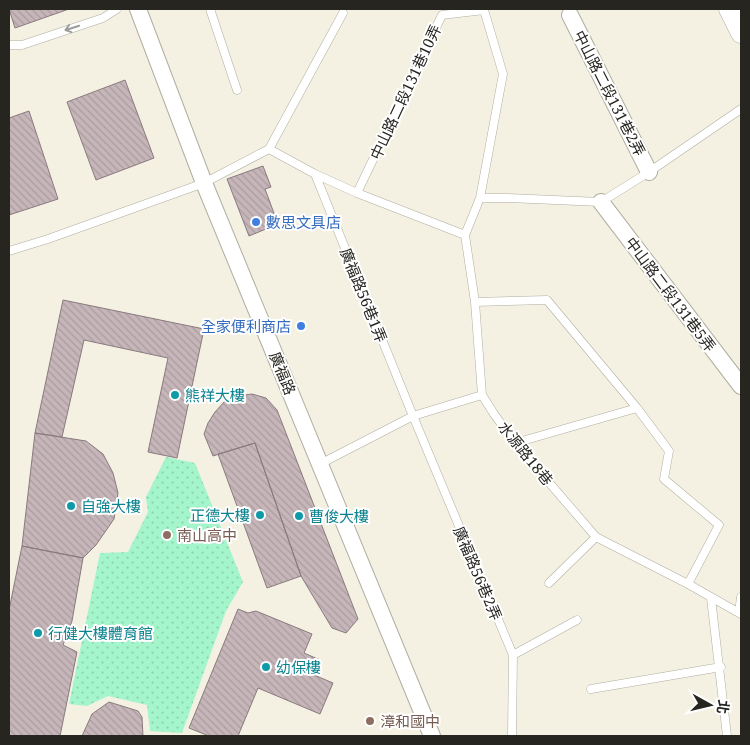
<svg xmlns="http://www.w3.org/2000/svg" width="750" height="745" viewBox="0 0 750 745" font-family="'Noto Serif','Noto Sans TC',serif">
  <defs>
    <pattern id="grass-dots" width="8" height="8" patternUnits="userSpaceOnUse" patternTransform="scale(1.25)"><rect width="8" height="8" fill="#a4f5cb"/><path d="M2 2h.1M6 6h.1" fill="none" stroke="#8dd2ae" stroke-width="1.8" stroke-linecap="round"/></pattern>
    <pattern id="building-back-hatch" width="6" height="6" patternUnits="userSpaceOnUse" patternTransform="scale(1.25)"><rect width="6" height="6" fill="#c6b6ba"/><path d="M-1 5l2 2M0 0l6 6M5-1l2 2" fill="none" stroke="#aa9ca0"/></pattern>
  </defs>
  <rect width="100%" height="100%" fill="#f4f1e3"/>
  <!-- grass -->
  <path fill="url(#grass-dots)" d="M166,457L195,463L243,582L226,611L182,733L150,731L147,705L108,696L87,706L69,704L100,553L128,552L148,512L146,497Z"/>
  <!-- building -->
  <path fill="url(#building-back-hatch)" stroke="#897a7e" d="M9,9H69L15,28Z
    M125,80L154,158L96,180L67,102Z
    M29,111L58,199L9,215V118Z
    M263,166L271,187L265,189L278,224L249,236L227,179Z
    M63,300L204,329L177,458L148,452L168,358L84,340L62,437L35,433Z
    M252,394L266,398L277,410L358,619L346,633L332,628L301,576L255,443L213,456L204,434L208,423L215,412L225,401L238,396Z
    M35,433L86,441L103,454L113,473L118,493L114,519L96,545L83,558L22,546Z
    M255,443L301,576L267,588L218,454Z
    M22,546L83,558L72,621L63,645L77,652L60,736H9V610Z
    M238,609L248,613L256,611L312,634L304,653L320,660L314,675L333,683L320,714L258,688L238,736H209L189,728Z
    M109,702L138,711L142,717L143,736H82L92,714Z"/>
  <g fill="none" stroke-linecap="round" stroke-linejoin="round">
    <defs>
      <path id="service" d="M210,9L237,90
        M9,45H22L103,18L117,9
        M269,149L315,174L357,193L465,235
        M269,149L343,13
        M315,174L413,416L513,655L512,735
        M357,193L442,15L484,10L503,74L480,198L465,235L475,302L482,395L494,414L515,443L596,537L688,584L741,614
        M480,198H508L601,202L649,172L741,109
        M9,251L48,239L204,183L269,149
        M475,302L547,300L637,408L669,451L664,479L719,525L688,584
        M515,443L637,408
        M320,464L413,416L482,395
        M549,583L596,537
        M711,598L727,736
        M739,613L741,597
        M513,655L577,620
        M591,689L721,667"/>
      <path id="minor" d="M138,9L204,183L432,736
        M570,15L649,172
        M601,202L741,386"/>
      <path id="tertiary" d="M729,9L741,33"/>
    </defs>
    <!-- service casing -->
    <use href="#service" stroke="#b0aea0" stroke-width="9"/>
    <!-- minor casing -->
    <use href="#minor" stroke="#b0aea0" stroke-width="18"/>
    <!-- tertiary casing -->
    <use href="#tertiary" stroke="#b0aea0" stroke-width="21"/>
    <!-- service -->
    <use href="#service" stroke="#fff" stroke-width="8"/>
    <!-- minor -->
    <use href="#minor" stroke="#fff" stroke-width="16"/>
    <!-- tertiary -->
    <use href="#tertiary" stroke="#fff" stroke-width="20"/>
  </g>
  <!-- one-way arrows -->
  <defs><path id="oneway-shaft" d="M-6 0H5M1.5-3L5.5 0L1.5 3" fill="none" stroke-width="1.6" stroke-linecap="round" stroke-linejoin="round" transform="scale(1.25)"/></defs>
  <use stroke="#9d9d9b" href="#oneway-shaft" transform="translate(72 28) rotate(162)"/>
  <!-- markers -->
  <g fill="#3f7fe0" stroke="#fff" stroke-width="2">
    <circle cx="256" cy="222" r="5"/>
    <circle cx="301" cy="326" r="5"/>
  </g>
  <g fill="#0f9aa8" stroke="#fff" stroke-width="2">
    <circle cx="175" cy="395" r="5"/>
    <circle cx="71" cy="506" r="5"/>
    <circle cx="260" cy="515" r="5"/>
    <circle cx="299" cy="516" r="5"/>
    <circle cx="38" cy="633" r="5"/>
    <circle cx="266" cy="667" r="5"/>
  </g>
  <g fill="#8d6e63" stroke="#fff" stroke-width="2">
    <circle cx="167" cy="535" r="5"/>
    <circle cx="370" cy="721" r="5"/>
  </g>
  <g text-anchor="middle" dominant-baseline="central" stroke-width="4" stroke-linejoin="round" paint-order="stroke">
    <!-- street labels -->
    <g font-size="15" fill="#262520" stroke="#fff">
      <text transform="translate(405 92) rotate(-65)">中山路二段131巷10弄</text>
      <text transform="translate(610 93) rotate(63)">中山路二段131巷2弄</text>
      <text transform="translate(671 294) rotate(53)">中山路二段131巷5弄</text>
      <text transform="translate(364 295) rotate(68)">廣福路56巷1弄</text>
      <text transform="translate(283 373) rotate(68)">廣福路</text>
      <text transform="translate(526 453) rotate(51)">水源路18巷</text>
      <text transform="translate(478 573) rotate(67)">廣福路56巷2弄</text>
    </g>
    <!-- shop labels -->
    <g font-size="15" fill="#366cbe" stroke="#fff" text-anchor="start">
      <text x="266" y="222">數思文具店</text>
      <text x="291" y="326" text-anchor="end">全家便利商店</text>
    </g>
    <!-- culture labels -->
    <g font-size="15" fill="#0d838f" stroke="#fff" text-anchor="start">
      <text x="185" y="395">熊祥大樓</text>
      <text x="81" y="506">自強大樓</text>
      <text x="250" y="515" text-anchor="end">正德大樓</text>
      <text x="309" y="516">曹俊大樓</text>
      <text x="48" y="633">行健大樓體育館</text>
      <text x="276" y="667">幼保樓</text>
    </g>
    <!-- education labels -->
    <g font-size="15" fill="#785e54" stroke="#fff" text-anchor="start">
      <text x="177" y="535">南山高中</text>
      <text x="380" y="721">漳和國中</text>
    </g>
  </g>
  <!-- border -->
  <rect width="750" height="745" fill="none" stroke="#262520" stroke-width="20"/>
  <!-- north arrow -->
  <g transform="translate(710 705) rotate(98)" stroke="#ffffff" stroke-width="4" paint-order="stroke">
  <path d="M0-4L9 19L0 12L-9 19Z" fill="#262520"/>
  <text y="-8" font-size="14" font-weight="bold" text-anchor="middle" fill="#262520">北</text>
  </g>
</svg>
